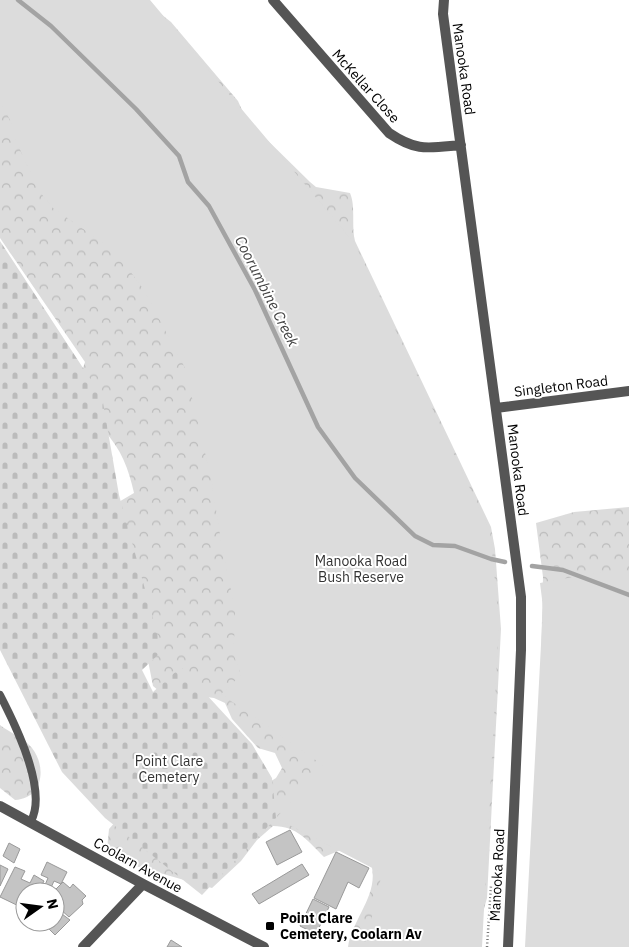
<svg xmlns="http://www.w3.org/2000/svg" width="629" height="947" viewBox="0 0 629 947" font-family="'IBM Plex Sans',sans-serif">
  <defs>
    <pattern id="forest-crowns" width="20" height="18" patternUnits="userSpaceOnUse" patternTransform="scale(1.25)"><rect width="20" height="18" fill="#dcdcdc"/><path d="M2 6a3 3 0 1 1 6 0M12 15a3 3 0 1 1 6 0" fill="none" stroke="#bbb"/></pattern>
    <pattern id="cemetery-stones" width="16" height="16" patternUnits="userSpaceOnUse" patternTransform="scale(1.25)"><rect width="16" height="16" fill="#dcdcdc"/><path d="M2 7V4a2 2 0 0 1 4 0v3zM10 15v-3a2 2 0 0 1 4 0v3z" fill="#bbb"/></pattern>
  </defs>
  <rect width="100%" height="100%" fill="#fff"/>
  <!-- forest -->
  <path fill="url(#forest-crowns)" d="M0,0L157,11L171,22L238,101L246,119L310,182L316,187L350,193C356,207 351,225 355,241L491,527L495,549L501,629L487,898L482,916L480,947H348C352,919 380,894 371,864L343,849L324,857C308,841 297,826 273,826L257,840L241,861L212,888L125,863L107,849L109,829L117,820L268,783L276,778L282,768L275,753L258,748L232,719L225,703L214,698L159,691L153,686L117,503L134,493C129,470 121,448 104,431L82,371L85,362L0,238Z
    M629,507V734L541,661L543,577L536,523L574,512Z
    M0,725C9,732 25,739 32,748C47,767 43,799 15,800L0,788Z"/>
  <!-- cemetery -->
  <path fill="url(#cemetery-stones)" d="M0,241L102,397L119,495L162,651L142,670L153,692L181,667L252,744L272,778L276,818L202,895L105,818L62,772L0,650Z"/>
  <!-- park -->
  <path fill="#dcdcdc" d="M0,0H150L355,244L490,531L499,622L482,947H365L382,873L276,818L324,766L221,694L241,675L232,650L235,631V610L221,541L211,478L185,368L144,290L124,263L99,240L53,208L39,191L17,143L10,120L0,101Z
    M607,571H629V947H525L543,607L540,583Z"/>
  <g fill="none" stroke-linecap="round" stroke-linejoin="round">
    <!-- stream -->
    <path stroke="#a3a3a3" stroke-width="4.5" d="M18,0L51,26L136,109L179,156L188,182L209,206L255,290L318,427L355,478L415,536L433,545L455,546L491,559L505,562
      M532,566L563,570L629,595"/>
  </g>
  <!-- building -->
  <path fill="#c4c4c4" stroke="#999" d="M290,830L302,852L277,865L266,842Z
    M9,843L20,849L14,863L3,856Z
    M336,852L369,868L359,888L348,882L336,909L314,898Z
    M47,862L67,872L61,884L54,881L49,892H42L48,878L41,875Z
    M302,864L309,875L259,904L252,894Z
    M0,865L8,869L0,886Z
    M15,867L25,871L21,879L30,883L34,875L44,881L38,892H25V909L0,897Z
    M63,882L70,888L73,884L86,896L82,900L83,904L69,917L60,909L58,911L70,920L55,935L47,927L49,925L44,922H55L53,892Z
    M313,899L329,907L316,934L300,926Z
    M171,940L182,947H167Z"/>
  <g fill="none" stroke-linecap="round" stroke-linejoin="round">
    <!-- path -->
    <path stroke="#777" stroke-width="2.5" stroke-dasharray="1 2.5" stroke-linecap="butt" d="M487,947L491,886"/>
    <!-- lane -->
    <path stroke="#555" stroke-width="8" d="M0,695C15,724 48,790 31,821"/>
    <!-- street -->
    <path stroke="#555" stroke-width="10" d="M273,0L389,133C417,152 428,148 461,145
      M444,0L443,14L521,597V650L508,947
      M496,408L629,391
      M0,806L143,884L264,947
      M83,947L143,884"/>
  </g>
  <!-- markers -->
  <rect fill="#000" stroke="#fff" stroke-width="2" x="265" y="921" width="10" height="10" rx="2.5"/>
  <g text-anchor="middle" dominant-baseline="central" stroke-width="4" stroke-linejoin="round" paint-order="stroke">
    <!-- street labels -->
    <g font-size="14" fill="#000" stroke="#fff">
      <text transform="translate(464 69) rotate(82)">Manooka Road</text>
      <text transform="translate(366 86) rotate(48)">McKellar Close</text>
      <text transform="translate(561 386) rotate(-7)">Singleton Road</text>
      <text transform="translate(518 470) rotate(83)">Manooka Road</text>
      <text transform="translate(138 865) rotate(29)">Coolarn Avenue</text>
      <text transform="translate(497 875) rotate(-87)">Manooka Road</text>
    </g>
    <!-- park labels -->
    <g font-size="14" fill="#333" stroke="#fff">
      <text x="361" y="561">Manooka Road<tspan x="361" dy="16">Bush Reserve</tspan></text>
      <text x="169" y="761">Point Clare<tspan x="169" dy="16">Cemetery</tspan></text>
    </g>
    <!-- poi labels -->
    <g font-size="14" font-weight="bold" fill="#000" stroke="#fff" text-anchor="start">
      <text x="280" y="918">Point Clare<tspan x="280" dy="16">Cemetery, Coolarn Av</tspan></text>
    </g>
    <!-- water labels -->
    <g font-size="15" font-style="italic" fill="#444" stroke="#fff">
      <text transform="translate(267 291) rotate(63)">Coorumbine Creek</text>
    </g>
  </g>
  <!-- north arrow -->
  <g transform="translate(40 907) rotate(76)"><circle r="24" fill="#ffffff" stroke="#999999"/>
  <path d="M0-4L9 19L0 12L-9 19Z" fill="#000000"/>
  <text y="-8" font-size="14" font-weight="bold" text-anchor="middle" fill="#000000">N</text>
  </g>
</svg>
